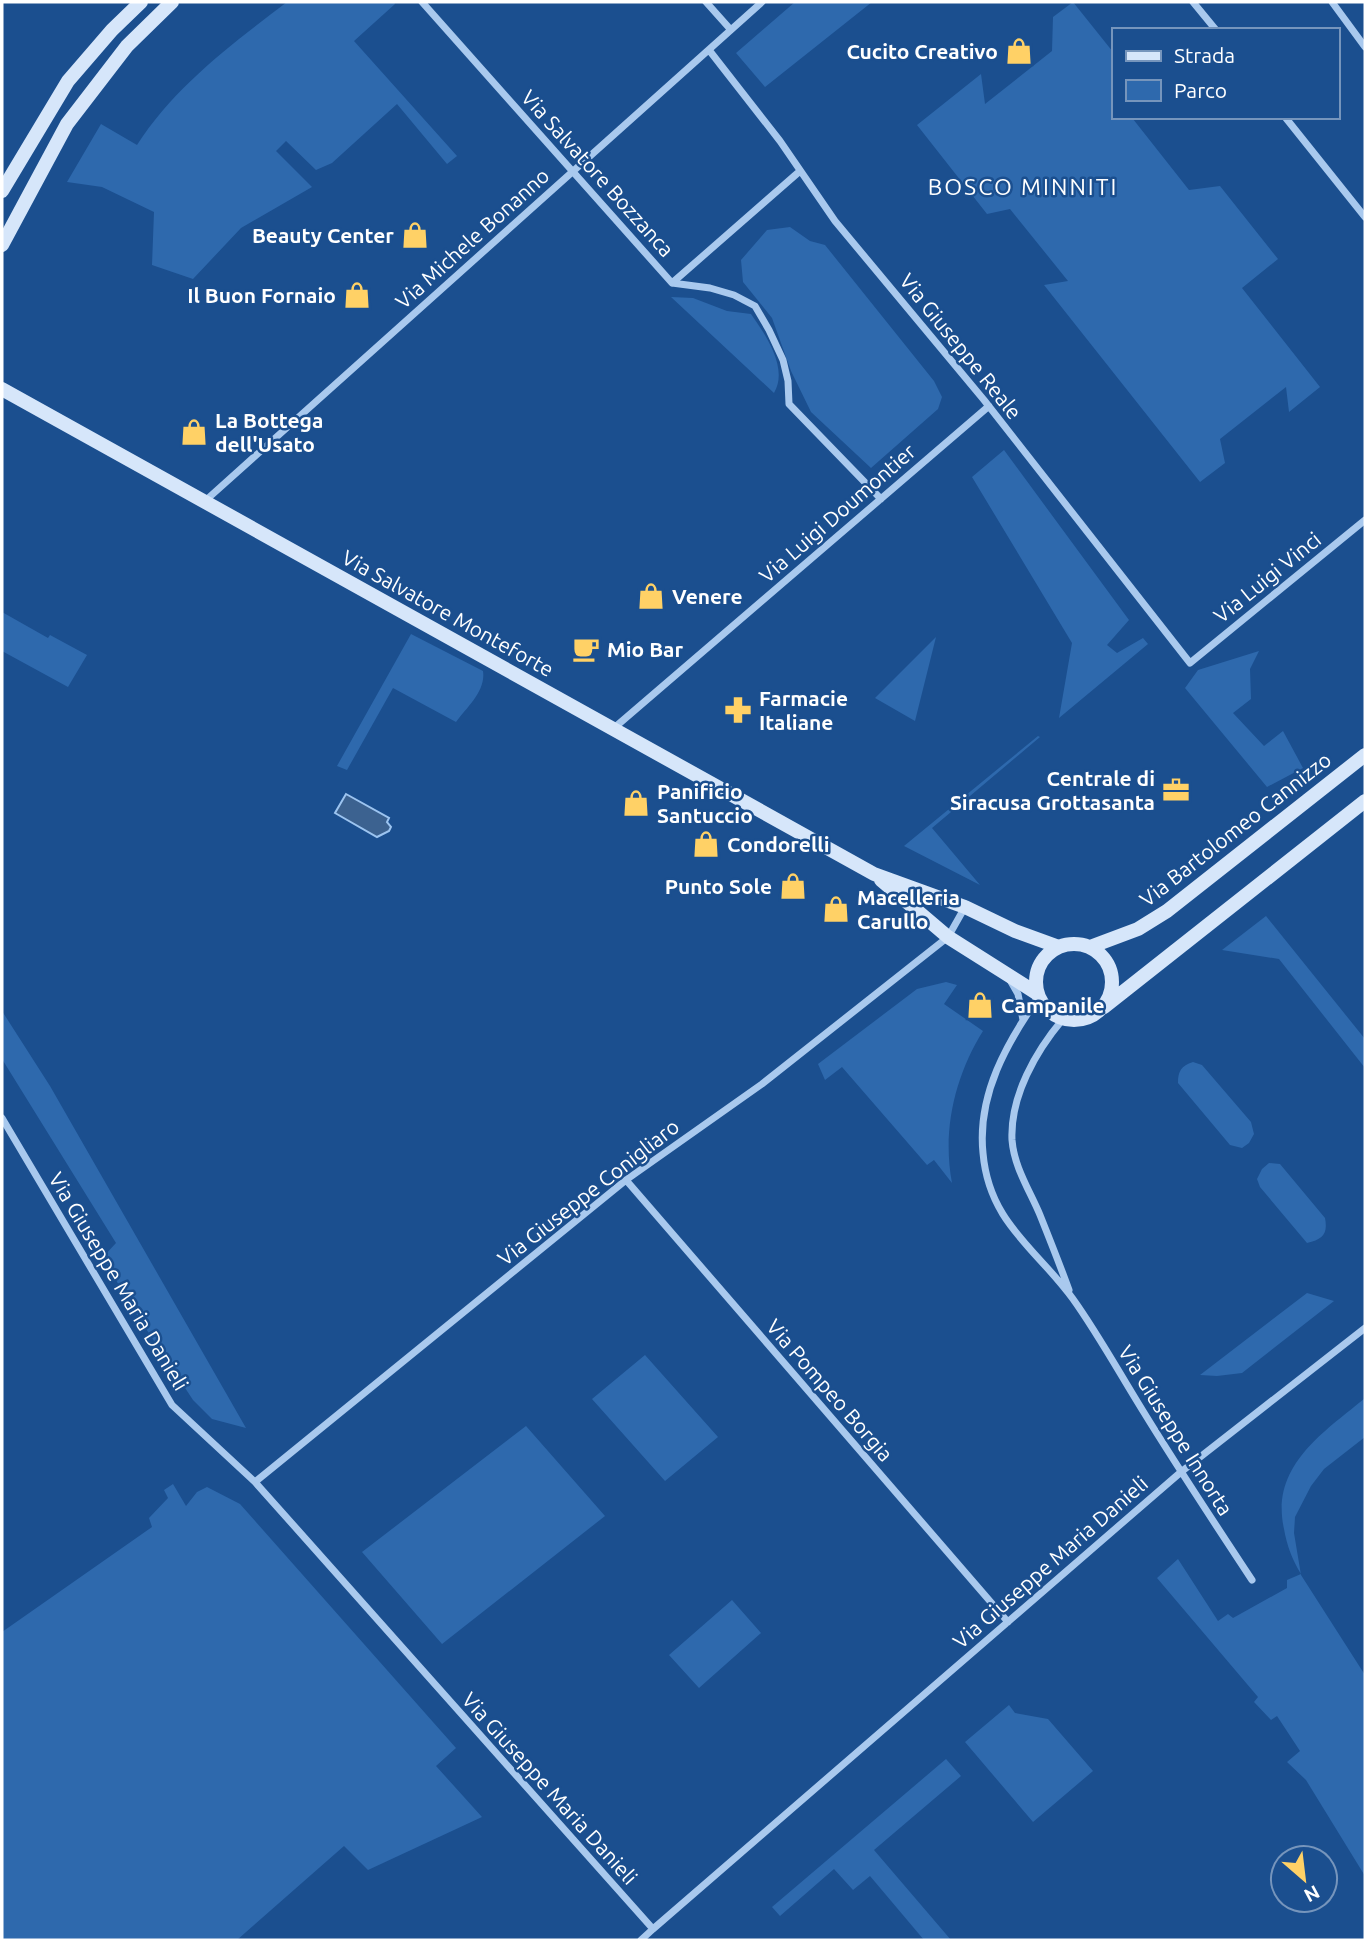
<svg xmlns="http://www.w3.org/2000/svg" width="1367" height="1942" viewBox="0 0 1367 1942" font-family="Ubuntu,sans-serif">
  <rect width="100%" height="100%" fill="#1b4f8f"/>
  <!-- green -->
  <path fill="#2e69ad" d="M287,2H394L395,4L354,41L457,156L447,164L397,104L332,163L316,170L286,141L276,151L312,187L241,228L193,279L152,265L154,212L102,187L67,182L101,124L137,145C175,86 232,44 287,2Z
    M795,2H872L765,87L736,53Z
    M1073,2L1113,52V117H1139L1133,119L1189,190L1220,186L1278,259L1242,288L1320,387L1289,412L1286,387L1220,439L1225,463L1200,482L1044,285L1068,281L1010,209L987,214L917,125L981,74L985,104L1052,51L1053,17Z
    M790,227L810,241L825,245L934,381L942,397L938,409L871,468L811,412L791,371L772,318L743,282L741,260L767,230Z
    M671,297L693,298L727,311L751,314C765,334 789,368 774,393Z
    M1004,450L1129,620L1107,645L1117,653L1143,638L1148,644L1059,718L1072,643L972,477Z
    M2,612L48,638L50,635L87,655L68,687L2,651Z
    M411,634L483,671C486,691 467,707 456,722L393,688L347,770L337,766Z
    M936,637L915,721L875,698Z
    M1259,651L1250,669L1251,699L1233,713L1264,746L1283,731L1303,768L1267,787L1185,688L1198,670Z
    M1038,736L1040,737L932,828L980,885L904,846Z
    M1266,916L1365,1039V1068L1279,959L1222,950Z
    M946,982L957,985L944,1004L983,1031C955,1076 942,1130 952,1183L934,1160L927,1165L842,1067L825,1080L818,1064L917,989Z
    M2,1011L50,1086L246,1428L212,1419L193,1400L129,1303L103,1257L116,1243L2,1059Z
    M1193,1062L1202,1065L1251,1122L1254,1134L1249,1143L1242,1148L1230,1145L1178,1083C1178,1071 1181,1066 1193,1062Z
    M1269,1163L1280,1164L1325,1218C1328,1234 1323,1239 1307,1243L1260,1187L1257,1179L1262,1169Z
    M1307,1293L1334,1301L1242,1373L1217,1376L1200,1375Z
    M645,1355L718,1437L665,1481L592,1399Z
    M1365,1398V1437L1324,1469L1311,1486L1295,1517L1294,1533L1301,1575L1365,1675V1876L1306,1780L1287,1762L1300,1751L1277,1716L1271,1720L1254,1702L1258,1697L1157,1578L1178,1559L1218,1621L1228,1614L1233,1618L1287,1588V1580L1301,1574C1292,1559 1287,1546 1284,1529C1270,1466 1323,1433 1365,1398Z
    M526,1426L605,1516L442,1644L362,1552Z
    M173,1484L186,1506L197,1492L207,1487L240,1504L456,1748L436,1766L482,1817L368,1870L344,1846L237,1940H2V1632L152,1527L149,1518L168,1498L164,1490Z
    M732,1600L761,1633L699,1688L669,1655Z
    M1009,1705L1015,1713L1048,1719L1093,1771L1033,1822L965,1742Z
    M946,1759L961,1776L874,1850L951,1940H924L870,1876L853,1890L834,1869L780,1916L772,1907Z"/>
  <!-- water -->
  <path fill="#3c6290" stroke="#9cc4f0" stroke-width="2" d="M346,794L389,818L387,822L391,827L389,831L377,837L335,813Z"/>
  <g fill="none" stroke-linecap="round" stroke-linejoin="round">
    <!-- street -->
    <path stroke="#a9c9ee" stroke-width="7" d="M422,2L672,283L710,288L734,295L755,306L769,330L783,360L788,381L789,404L881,499
      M706,2L731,30
      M1193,2L1216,30
      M1332,2L1365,47
      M709,50L780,141L835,221L984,400L1190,663L1365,520
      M1285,117L1365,217
      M672,283L800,171
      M205,501L762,2
      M614,728L989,406
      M1010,980L1018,994L1023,1020
      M1039,997C1007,1042 977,1095 983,1153C989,1223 1036,1248 1073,1299C1098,1334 1120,1374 1143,1411C1178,1468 1215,1524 1252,1580
      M1063,1019C1036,1051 1010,1096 1012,1140C1014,1167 1030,1191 1040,1215C1050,1240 1060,1265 1069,1290
      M2,1118L172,1405L255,1482L653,1929L1181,1472L1365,1328
      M626,1180L1008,1622
      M255,1482L626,1180L762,1084L948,937L965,907
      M641,1940L653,1929"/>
    <!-- secondary -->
    <path stroke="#d6e6fa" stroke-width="14" d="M2,191L68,81L112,30L141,2
      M2,245L67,124L127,46L172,2
      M2,389L874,874L965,907L1015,931L1059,947
      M881,880L948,937L1038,994
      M1036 982a38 38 0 1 1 76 0a38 38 0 1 1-76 0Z
      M1090,947L1138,929L1167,911L1365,755
      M1104,1007L1365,801"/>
  </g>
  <!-- icons -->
  <defs>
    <symbol id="shop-bare" viewBox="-9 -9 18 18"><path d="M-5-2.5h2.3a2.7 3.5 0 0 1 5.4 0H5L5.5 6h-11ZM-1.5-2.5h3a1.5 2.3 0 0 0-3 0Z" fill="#ffd166" stroke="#1b4f8f" stroke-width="2.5" paint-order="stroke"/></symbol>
    <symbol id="cafe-bare" viewBox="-9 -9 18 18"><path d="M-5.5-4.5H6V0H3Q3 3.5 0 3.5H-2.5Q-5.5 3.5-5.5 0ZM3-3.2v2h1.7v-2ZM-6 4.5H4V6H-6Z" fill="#ffd166" stroke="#1b4f8f" stroke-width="2.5" paint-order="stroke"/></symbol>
    <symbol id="pharmacy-bare" viewBox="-9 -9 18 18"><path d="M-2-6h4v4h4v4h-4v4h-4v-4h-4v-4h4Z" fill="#ffd166" stroke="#1b4f8f" stroke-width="2.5" paint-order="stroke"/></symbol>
    <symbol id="office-bare" viewBox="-9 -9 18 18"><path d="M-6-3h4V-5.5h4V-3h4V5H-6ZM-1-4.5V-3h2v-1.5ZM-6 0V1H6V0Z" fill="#ffd166" stroke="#1b4f8f" stroke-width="2.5" paint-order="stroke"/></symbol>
  </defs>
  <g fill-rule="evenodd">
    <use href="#shop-bare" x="1000" y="32" width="38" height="38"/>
    <use href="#shop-bare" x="396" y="216" width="38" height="38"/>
    <use href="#shop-bare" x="338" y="276" width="38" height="38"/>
    <use href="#shop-bare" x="175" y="413" width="38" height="38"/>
    <use href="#shop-bare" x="632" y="577" width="38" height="38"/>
    <use href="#cafe-bare" x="567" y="630" width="38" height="38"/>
    <use href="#pharmacy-bare" x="719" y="691" width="38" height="38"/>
    <use href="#office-bare" x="1157" y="771" width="38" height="38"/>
    <use href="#shop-bare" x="617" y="784" width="38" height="38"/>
    <use href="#shop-bare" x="687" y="825" width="38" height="38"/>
    <use href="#shop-bare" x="774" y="867" width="38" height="38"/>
    <use href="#shop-bare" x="817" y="890" width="38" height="38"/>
    <use href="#shop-bare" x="961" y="986" width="38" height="38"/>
  </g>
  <g text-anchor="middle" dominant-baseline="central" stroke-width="5" stroke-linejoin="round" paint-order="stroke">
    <!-- poi labels -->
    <g font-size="21" font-weight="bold" fill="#fff" stroke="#1b4f8f" text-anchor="start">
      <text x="998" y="51" text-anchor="end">Cucito Creativo</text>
      <text x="394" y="235" text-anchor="end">Beauty Center</text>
      <text x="336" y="295" text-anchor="end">Il Buon Fornaio</text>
      <text x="215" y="420">La Bottega<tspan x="215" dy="24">dell'Usato</tspan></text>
      <text x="672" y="596">Venere</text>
      <text x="607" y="649">Mio Bar</text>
      <text x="759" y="698">Farmacie<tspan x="759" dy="24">Italiane</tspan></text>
      <text x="1155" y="778" text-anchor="end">Centrale di<tspan x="1155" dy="24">Siracusa Grottasanta</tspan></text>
      <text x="657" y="791">Panificio<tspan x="657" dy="24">Santuccio</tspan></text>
      <text x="727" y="844">Condorelli</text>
      <text x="772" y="886" text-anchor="end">Punto Sole</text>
      <text x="857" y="897">Macelleria<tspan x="857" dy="24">Carullo</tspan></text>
      <text x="1001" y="1005">Campanile</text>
    </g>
    <!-- street labels -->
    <g font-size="21" fill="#fff" stroke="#1b4f8f">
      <text transform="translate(598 173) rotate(48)">Via Salvatore Bozzanca</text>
      <text transform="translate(472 238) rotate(-42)">Via Michele Bonanno</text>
      <text transform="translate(961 346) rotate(51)">Via Giuseppe Reale</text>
      <text transform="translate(837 513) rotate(-41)">Via Luigi Doumontier</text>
      <text transform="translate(1267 577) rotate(-39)">Via Luigi Vinci</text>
      <text transform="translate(448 613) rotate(29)">Via Salvatore Monteforte</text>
      <text transform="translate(1235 829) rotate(-38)">Via Bartolomeo Cannizzo</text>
      <text transform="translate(588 1192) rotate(-38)">Via Giuseppe Conigliaro</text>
      <text transform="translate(119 1281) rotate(59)">Via Giuseppe Maria Danieli</text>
      <text transform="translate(830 1390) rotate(49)">Via Pompeo Borgia</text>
      <text transform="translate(1176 1430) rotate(58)">Via Giuseppe Innorta</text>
      <text transform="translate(1050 1562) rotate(-41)">Via Giuseppe Maria Danieli</text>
      <text transform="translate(550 1788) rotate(48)">Via Giuseppe Maria Danieli</text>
    </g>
    <!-- neighbourhood labels -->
    <g font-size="23" letter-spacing="2" fill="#fff" stroke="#1b4f8f">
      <text x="1023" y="186">BOSCO MINNITI</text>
    </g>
  </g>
  <!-- border -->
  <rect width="1367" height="1942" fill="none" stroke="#ffffff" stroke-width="7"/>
  <!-- legend -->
  <rect x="1112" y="28" width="228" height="91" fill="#1b4f8f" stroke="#7695bc" stroke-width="2"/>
  <rect x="1126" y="51" width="35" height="10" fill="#d6e6fa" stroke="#7695bc" stroke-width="2"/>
  <text x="1174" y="63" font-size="21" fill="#ffffff">Strada</text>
  <rect x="1126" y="80" width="35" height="21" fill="#2e69ad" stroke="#7695bc" stroke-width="2"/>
  <text x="1174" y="98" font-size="21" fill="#ffffff">Parco</text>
  <!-- north arrow -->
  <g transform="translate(1304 1879) rotate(152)"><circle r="33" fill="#1b4f8f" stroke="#7695bc" stroke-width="2"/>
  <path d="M0-5L12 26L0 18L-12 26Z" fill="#ffd166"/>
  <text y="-10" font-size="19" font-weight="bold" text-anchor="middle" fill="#ffffff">N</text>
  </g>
</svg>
